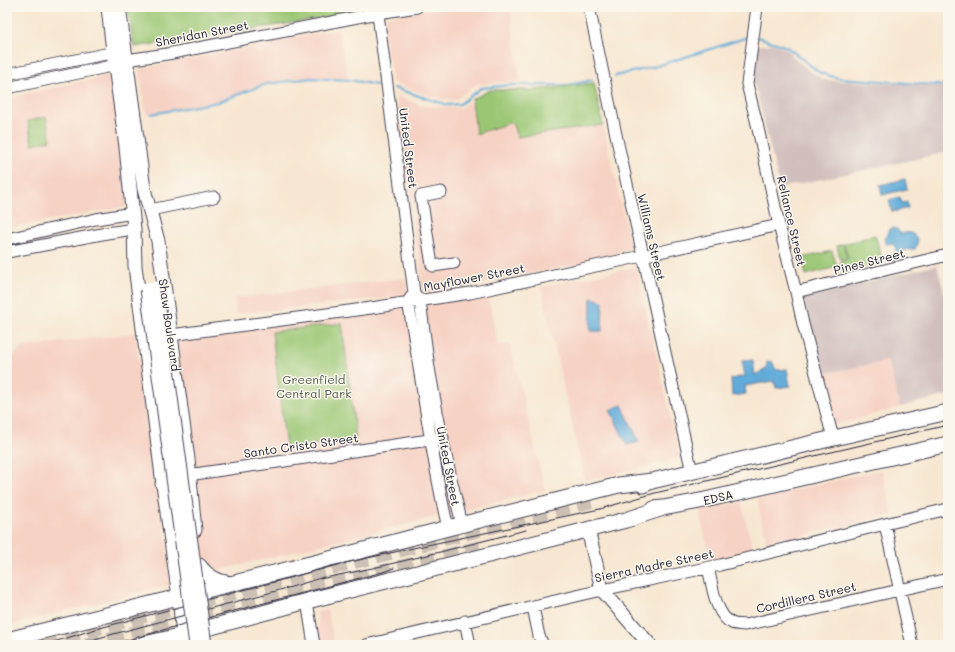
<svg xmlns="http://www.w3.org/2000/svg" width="955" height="652" viewBox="0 0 955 652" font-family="Mali,sans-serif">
  <rect width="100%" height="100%" fill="#fbf7ec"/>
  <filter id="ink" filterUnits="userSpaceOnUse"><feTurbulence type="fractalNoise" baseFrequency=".025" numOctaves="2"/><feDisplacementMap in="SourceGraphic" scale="8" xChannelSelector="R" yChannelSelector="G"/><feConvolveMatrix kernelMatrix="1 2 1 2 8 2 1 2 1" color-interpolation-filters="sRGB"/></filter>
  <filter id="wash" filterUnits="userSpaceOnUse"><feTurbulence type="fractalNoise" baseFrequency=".012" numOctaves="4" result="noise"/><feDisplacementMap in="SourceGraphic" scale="16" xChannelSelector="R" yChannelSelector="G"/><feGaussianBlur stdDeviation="0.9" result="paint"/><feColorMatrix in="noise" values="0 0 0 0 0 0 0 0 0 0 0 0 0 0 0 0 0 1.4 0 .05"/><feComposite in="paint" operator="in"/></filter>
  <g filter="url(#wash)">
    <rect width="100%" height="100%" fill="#f7e7d2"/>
    <!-- built -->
    <path fill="#f6d2c4" d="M444,7H510L520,81L476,84L455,100L435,98L393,82L381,17Z
      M338,29L348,78L320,77L286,79L261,86L221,101L146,114L139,69Z
      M112,75L128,206L7,228V98Z
      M396,96L422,106L461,108L472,99L476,134L512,121L517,137L603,125L631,248L592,261L424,295Z
      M636,267L680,458L585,481L541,287Z
      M405,278L407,296L236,314L235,298Z
      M488,296L498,346L510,344L545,490L207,573L204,569L194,474L175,337Z
      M135,333L141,377L155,456L172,584L7,626V363L22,347Z
      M888,361L900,407L834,425L821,374Z
      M882,470L892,515L767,544L757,499L811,486Z
      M741,502L753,550L711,560L699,511Z
      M327,610L335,645H319L317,612Z"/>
    <!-- industrial -->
    <path fill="#d1bfbe" d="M772,44L787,49L792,56L807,69L823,80L948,87V152L780,188L753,77L754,46Z
      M937,265L948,309V395L900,407L888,361L821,374L803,298Z"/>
    <!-- green -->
    <path fill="#9bc774" stroke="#5e7458" d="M128,7H365V12L134,47Z
      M594,83L603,125L517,137L512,122L476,134L472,99L490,90H534Z
      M46,117L51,140L32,144L28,121Z
      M875,235L883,262L843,273L840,262L848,259L844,244Z
      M843,244L847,258L840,260L837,246Z
      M832,251L837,267L806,275L802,258Z
      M342,323L356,439L286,448L272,332Z"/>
    <!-- water -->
    <path fill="#62abd9" stroke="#42668a" d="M905,179L907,189L882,195L880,185Z
      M900,197L902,203L907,202L908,208L892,212L889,200Z
      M893,228L897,229L901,234C912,229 922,238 915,249C912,249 907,249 904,251C899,255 900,258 892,261L891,256L896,253V249C894,244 891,243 886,244L884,239L888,235V232L889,229Z
      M591,298L603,301L602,331H590Z
      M753,360L755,375L766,369L767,362L772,361L776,370L787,369L790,386L776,388L774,381L745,386L746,394L732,396L731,379L745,376L742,361Z
      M622,405L639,442L627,445L610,410Z"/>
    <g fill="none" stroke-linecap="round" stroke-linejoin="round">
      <!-- stream -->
      <path stroke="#62abd9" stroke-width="2" d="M758,37L787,47L820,73L838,78L948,86
        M615,76L657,66L748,37
        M394,88L448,105L460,104L481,88L511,85H568L593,80
        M151,114L218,102L266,84L311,78L350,80L382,86"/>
    </g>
  </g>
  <g filter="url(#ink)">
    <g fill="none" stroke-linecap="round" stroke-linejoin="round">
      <!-- highway-tunnel -->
      <path stroke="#ccc0b4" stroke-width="15" stroke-dasharray="15 8" stroke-linecap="butt" d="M42,642L598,499
        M86,645L487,546"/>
      <defs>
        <path id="minor" d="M377,7L414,293L420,301C423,323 426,345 429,368C438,420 449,473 462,524
          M589,7L618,144L692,472
          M757,7L747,84L757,124L779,225L796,292L803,324L833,438
          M7,74L120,51
          M7,88L126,63L133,59L167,54L378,13L417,7
          M441,192L421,196L432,265L433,266L454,263
          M150,210L214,197
          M7,239L96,219L133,213
          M7,252L107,233L134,229
          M796,292L893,268L948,255
          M411,297L408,302C422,377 430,453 448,528
          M171,335L371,308L470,293L633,258L779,225
          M181,476L443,438
          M885,524L912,645
          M708,567C712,583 715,616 732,623C735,625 741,624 745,625L948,579
          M307,601L314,645
          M533,607L539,636L543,645
          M465,621L470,645
          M366,645L602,590L720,565L885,524L948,509"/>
        <path id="major" d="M108,7L113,51L126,147L134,229L135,266L163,484L179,597L184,645
          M119,7L144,189L158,241L188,459L195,530
          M588,529L602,590L650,645"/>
        <path id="highway" d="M163,484C170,491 173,497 176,506
          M643,485L652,481L821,441L948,412
          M654,509L663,508L705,500L948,444
          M199,566C207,577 219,583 232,584
          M7,640L322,561L448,528L619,485L652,481
          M140,645L171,638L307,601L626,520L663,508"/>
      </defs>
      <!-- minor casing -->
      <use href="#minor" stroke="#424052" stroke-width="13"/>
      <!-- major casing -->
      <use href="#major" stroke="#424052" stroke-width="15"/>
      <!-- highway casing -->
      <use href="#highway" stroke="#424052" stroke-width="17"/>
      <!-- minor -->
      <use href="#minor" stroke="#fff" stroke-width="11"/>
      <!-- major -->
      <use href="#major" stroke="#fff" stroke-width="13"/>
      <!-- highway -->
      <use href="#highway" stroke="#fff" stroke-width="15"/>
      <!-- tram -->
      <path stroke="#22223b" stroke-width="1" d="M320,579L382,566L440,552L526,530
        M44,645L96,629L289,578L331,566L427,545L600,509L655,493L948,425
        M72,645L291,587L324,577
        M110,645L184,624L383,572L394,568"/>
      <defs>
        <path id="major-bridge" d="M156,288L205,645
          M147,289L196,645"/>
      </defs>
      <!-- major-bridge casing -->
      <use href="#major-bridge" stroke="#424052" stroke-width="15" stroke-linecap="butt"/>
      <!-- major-bridge -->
      <use href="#major-bridge" stroke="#fff" stroke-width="13"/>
    </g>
  </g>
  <g text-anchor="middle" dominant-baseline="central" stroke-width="3" stroke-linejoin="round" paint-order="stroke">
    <!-- street labels -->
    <g font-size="12" fill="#22223b" stroke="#fbf7ec">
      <text transform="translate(202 33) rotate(-11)">Sheridan Street</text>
      <text transform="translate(409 148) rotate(83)">United Street</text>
      <text transform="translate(792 221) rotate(77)">Reliance Street</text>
      <text transform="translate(652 237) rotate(77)">Williams Street</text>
      <text transform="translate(869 261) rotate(-14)">Pines Street</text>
      <text transform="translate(474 277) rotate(-11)">Mayflower Street</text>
      <text transform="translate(170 325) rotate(82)">Shaw Boulevard</text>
      <text transform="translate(301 445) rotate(-8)">Santo Cristo Street</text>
      <text transform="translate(449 466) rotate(79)">United Street</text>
      <text transform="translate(718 497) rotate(-13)">EDSA</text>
      <text transform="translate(654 565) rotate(-12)">Sierra Madre Street</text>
      <text transform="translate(806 597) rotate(-13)">Cordillera Street</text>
    </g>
    <!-- park labels -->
    <g font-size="12" fill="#4c5c4f" stroke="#fbf7ec">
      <text x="314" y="379">Greenfield<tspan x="314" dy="14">Central Park</tspan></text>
    </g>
  </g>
  <!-- margin -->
  <rect width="955" height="652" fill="none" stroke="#fbf7ec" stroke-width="24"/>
</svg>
